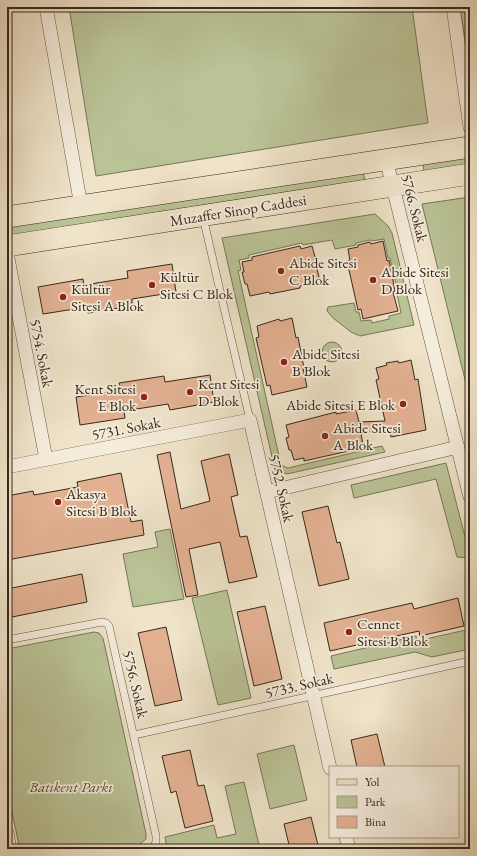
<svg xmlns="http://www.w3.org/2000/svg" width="477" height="856" viewBox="0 0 477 856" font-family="'EB Garamond',serif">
  <rect width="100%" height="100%" fill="#efe3c9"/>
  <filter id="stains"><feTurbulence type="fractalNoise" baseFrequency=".005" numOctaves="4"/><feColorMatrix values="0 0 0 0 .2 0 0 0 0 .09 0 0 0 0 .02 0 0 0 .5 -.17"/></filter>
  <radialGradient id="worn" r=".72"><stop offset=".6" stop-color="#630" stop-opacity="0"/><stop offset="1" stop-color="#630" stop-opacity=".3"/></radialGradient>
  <!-- green -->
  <path fill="#bac396" stroke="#787659" d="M69,7H412L428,123L96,176Z
    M460,7H470V72Z
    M470,155V164L424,172L423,163Z
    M363,172L365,180L7,236V227Z
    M470,197V400L422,204Z
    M375,214L388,226L392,233L414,325L360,336L351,332L333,318L327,311L328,307L354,303L356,312H359L361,321L371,320L372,323L389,319V316L401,313L397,294L398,293L390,258H388L384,239L372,241L370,240L356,243V245L335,249L332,240L303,245L302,243L249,255V258L239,260L241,270L238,271L281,465L288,468L382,446L385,452L287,474L275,470L222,238Z
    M322 352a10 10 0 1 1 20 0a10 10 0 1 1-20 0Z
    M446,463L470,556V558L457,557L436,479L354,498L351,485Z
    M170,529L184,599L133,607L123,554L158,547L155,532Z
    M227,590L251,698L218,705L192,598Z
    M470,629V649L432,657L415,652L334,669L331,656L416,636L417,641Z
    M94,632L99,633L103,638L146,834V839L140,844L119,849H20L7,790V649Z
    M294,745L307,800L270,809L257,754Z
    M244,782L260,849H167L165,837L214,825L217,838L236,834L225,786Z"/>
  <!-- building -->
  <path fill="#e3b192" stroke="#36281c" d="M383,241L387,261L389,260L395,291L393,292L398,311L363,319L361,309L358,310L347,261H350L348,249L358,247V245L370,242L371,244Z
    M300,246L301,249L312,246L315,257H316L319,268L317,269L320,281L300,286V288L270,294L269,292L250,296L247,284H245L242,272H244L242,262L252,260V257Z
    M172,264L176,292L132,299V306L88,313L87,307L43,314L38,287L83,279L84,285L128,278L127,271Z
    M292,318L296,338L298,337L304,368H303L307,387L272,395L270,385L267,386L259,351L256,338L259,337L257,326L279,319L280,321Z
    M411,360L415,380L418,379L426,430L391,437L389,428L363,433L361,434L363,445L352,447L353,450L304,461V458L294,460L291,450H289L286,438L289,437L286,425L336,412V414L356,410L359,422L385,421L376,380L379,379L376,368L387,365L386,363L398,361L399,363Z
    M210,375L214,402L170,410L168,404L124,411L125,418L80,425L76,397L121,390L119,383L164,376L165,382Z
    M170,452L181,509L210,501L201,461L229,454L238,495L231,497L240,537L247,536L257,577L229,583L220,542L189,549L198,595L186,597L157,455Z
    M121,473L131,522L142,520L144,535L7,560V496L33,491L34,495L78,487L77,482Z
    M328,506L337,543L340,542L349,579L319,586L302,512Z
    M82,574L87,602L12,617L7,589Z
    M458,598L464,626L420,636L419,631L330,651L324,623L412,603L414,609Z
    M265,606L282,679L254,686L237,612Z
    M166,627L182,700L155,706L138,633Z
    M377,734L385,767H357L351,740Z
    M190,750L198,786L204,785L213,821L185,828L176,791L171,793L162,756Z
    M311,817L319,849H290L284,824Z"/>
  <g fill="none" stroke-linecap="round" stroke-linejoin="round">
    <defs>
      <path id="lane" d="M203,217L250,420
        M7,640L102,622L106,623L109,626L156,836V843L151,849
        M134,735L470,661"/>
      <path id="street" d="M46,7L81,206
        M453,7L470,127
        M386,159L470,497
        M7,253L46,459
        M7,467L250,420L330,768
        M267,492L458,447
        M7,833L10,849
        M346,837L349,849"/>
      <path id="primary" d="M7,217L470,147
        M7,246L470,174"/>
    </defs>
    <!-- lane casing -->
    <use href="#lane" stroke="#645747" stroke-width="8"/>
    <!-- street casing -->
    <use href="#street" stroke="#645747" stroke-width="14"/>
    <!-- primary casing -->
    <use href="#primary" stroke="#36281c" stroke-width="22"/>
    <!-- lane -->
    <use href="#lane" stroke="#f5eddc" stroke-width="7"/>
    <!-- street -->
    <use href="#street" stroke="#f5eddc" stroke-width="13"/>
    <!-- primary -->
    <use href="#primary" stroke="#efe3c9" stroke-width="21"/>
  </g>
  <!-- markers -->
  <g fill="#8f2418" stroke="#f5eddc" stroke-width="1.5">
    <circle cx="281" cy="271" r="4"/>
    <circle cx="373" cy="280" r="4"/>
    <circle cx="152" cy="285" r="4"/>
    <circle cx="63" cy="297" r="4"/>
    <circle cx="284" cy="362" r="4"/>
    <circle cx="190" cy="392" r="4"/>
    <circle cx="144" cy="397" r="4"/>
    <circle cx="403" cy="404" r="4"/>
    <circle cx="325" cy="436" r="4"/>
    <circle cx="58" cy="502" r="4"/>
    <circle cx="349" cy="632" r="4"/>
  </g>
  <g text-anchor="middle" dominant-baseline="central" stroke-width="3.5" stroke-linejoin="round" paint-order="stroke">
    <!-- street labels -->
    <g font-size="15" fill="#36281c" stroke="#f5eddc">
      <text transform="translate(415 208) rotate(76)">5766. Sokak</text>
      <text transform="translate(238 210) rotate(-9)">Muzaffer Sinop Caddesi</text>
      <text transform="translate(42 353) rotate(79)">5754. Sokak</text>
      <text transform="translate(126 428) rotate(-11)">5731. Sokak</text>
      <text transform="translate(282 488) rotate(77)">5752. Sokak</text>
      <text transform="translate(136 684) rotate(77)">5756. Sokak</text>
      <text transform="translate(299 685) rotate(-13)">5733. Sokak</text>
    </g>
    <!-- poi labels -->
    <g font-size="15" fill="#36281c" stroke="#f5eddc" text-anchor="start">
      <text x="289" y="262">Abide Sitesi<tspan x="289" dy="17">C Blok</tspan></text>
      <text x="381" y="271">Abide Sitesi<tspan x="381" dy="17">D Blok</tspan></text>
      <text x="160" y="276">Kültür<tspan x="160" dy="17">Sitesi C Blok</tspan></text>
      <text x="71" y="288">Kültür<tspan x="71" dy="17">Sitesi A Blok</tspan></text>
      <text x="292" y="353">Abide Sitesi<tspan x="292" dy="17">B Blok</tspan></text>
      <text x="198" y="383">Kent Sitesi<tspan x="198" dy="17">D Blok</tspan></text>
      <text x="136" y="388" text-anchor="end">Kent Sitesi<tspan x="136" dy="17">E Blok</tspan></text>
      <text x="395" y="404" text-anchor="end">Abide Sitesi E Blok</text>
      <text x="333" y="427">Abide Sitesi<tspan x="333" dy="17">A Blok</tspan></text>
      <text x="66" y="493">Akasya<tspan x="66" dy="17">Sitesi B Blok</tspan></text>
      <text x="357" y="623">Cennet<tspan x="357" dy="17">Sitesi B Blok</tspan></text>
    </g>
    <!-- park labels -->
    <g font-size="15" font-style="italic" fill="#574f3a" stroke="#f5eddc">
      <text x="71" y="786">Batıkent Parkı</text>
    </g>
  </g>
  <!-- margin -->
  <rect width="477" height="856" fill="none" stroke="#efe3c9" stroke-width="24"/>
  <rect x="8" y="8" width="461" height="840" fill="none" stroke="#36281c" stroke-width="2"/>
  <rect x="12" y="12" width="453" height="832" fill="none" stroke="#36281c"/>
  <!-- legend -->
  <rect x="329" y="766" width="130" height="72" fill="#f5eddc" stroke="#a99e8f"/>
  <rect x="337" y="779" width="20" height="6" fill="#efe3c9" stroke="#a99e8f"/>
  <text x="365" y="786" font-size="12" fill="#36281c">Yol</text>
  <rect x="337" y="796" width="20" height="12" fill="#bac396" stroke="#a99e8f"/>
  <text x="365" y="806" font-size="12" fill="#36281c">Park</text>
  <rect x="337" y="816" width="20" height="12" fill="#e3b192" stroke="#a99e8f"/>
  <text x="365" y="826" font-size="12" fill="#36281c">Bina</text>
  <rect width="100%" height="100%" filter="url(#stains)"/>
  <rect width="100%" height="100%" fill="url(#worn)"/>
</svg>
